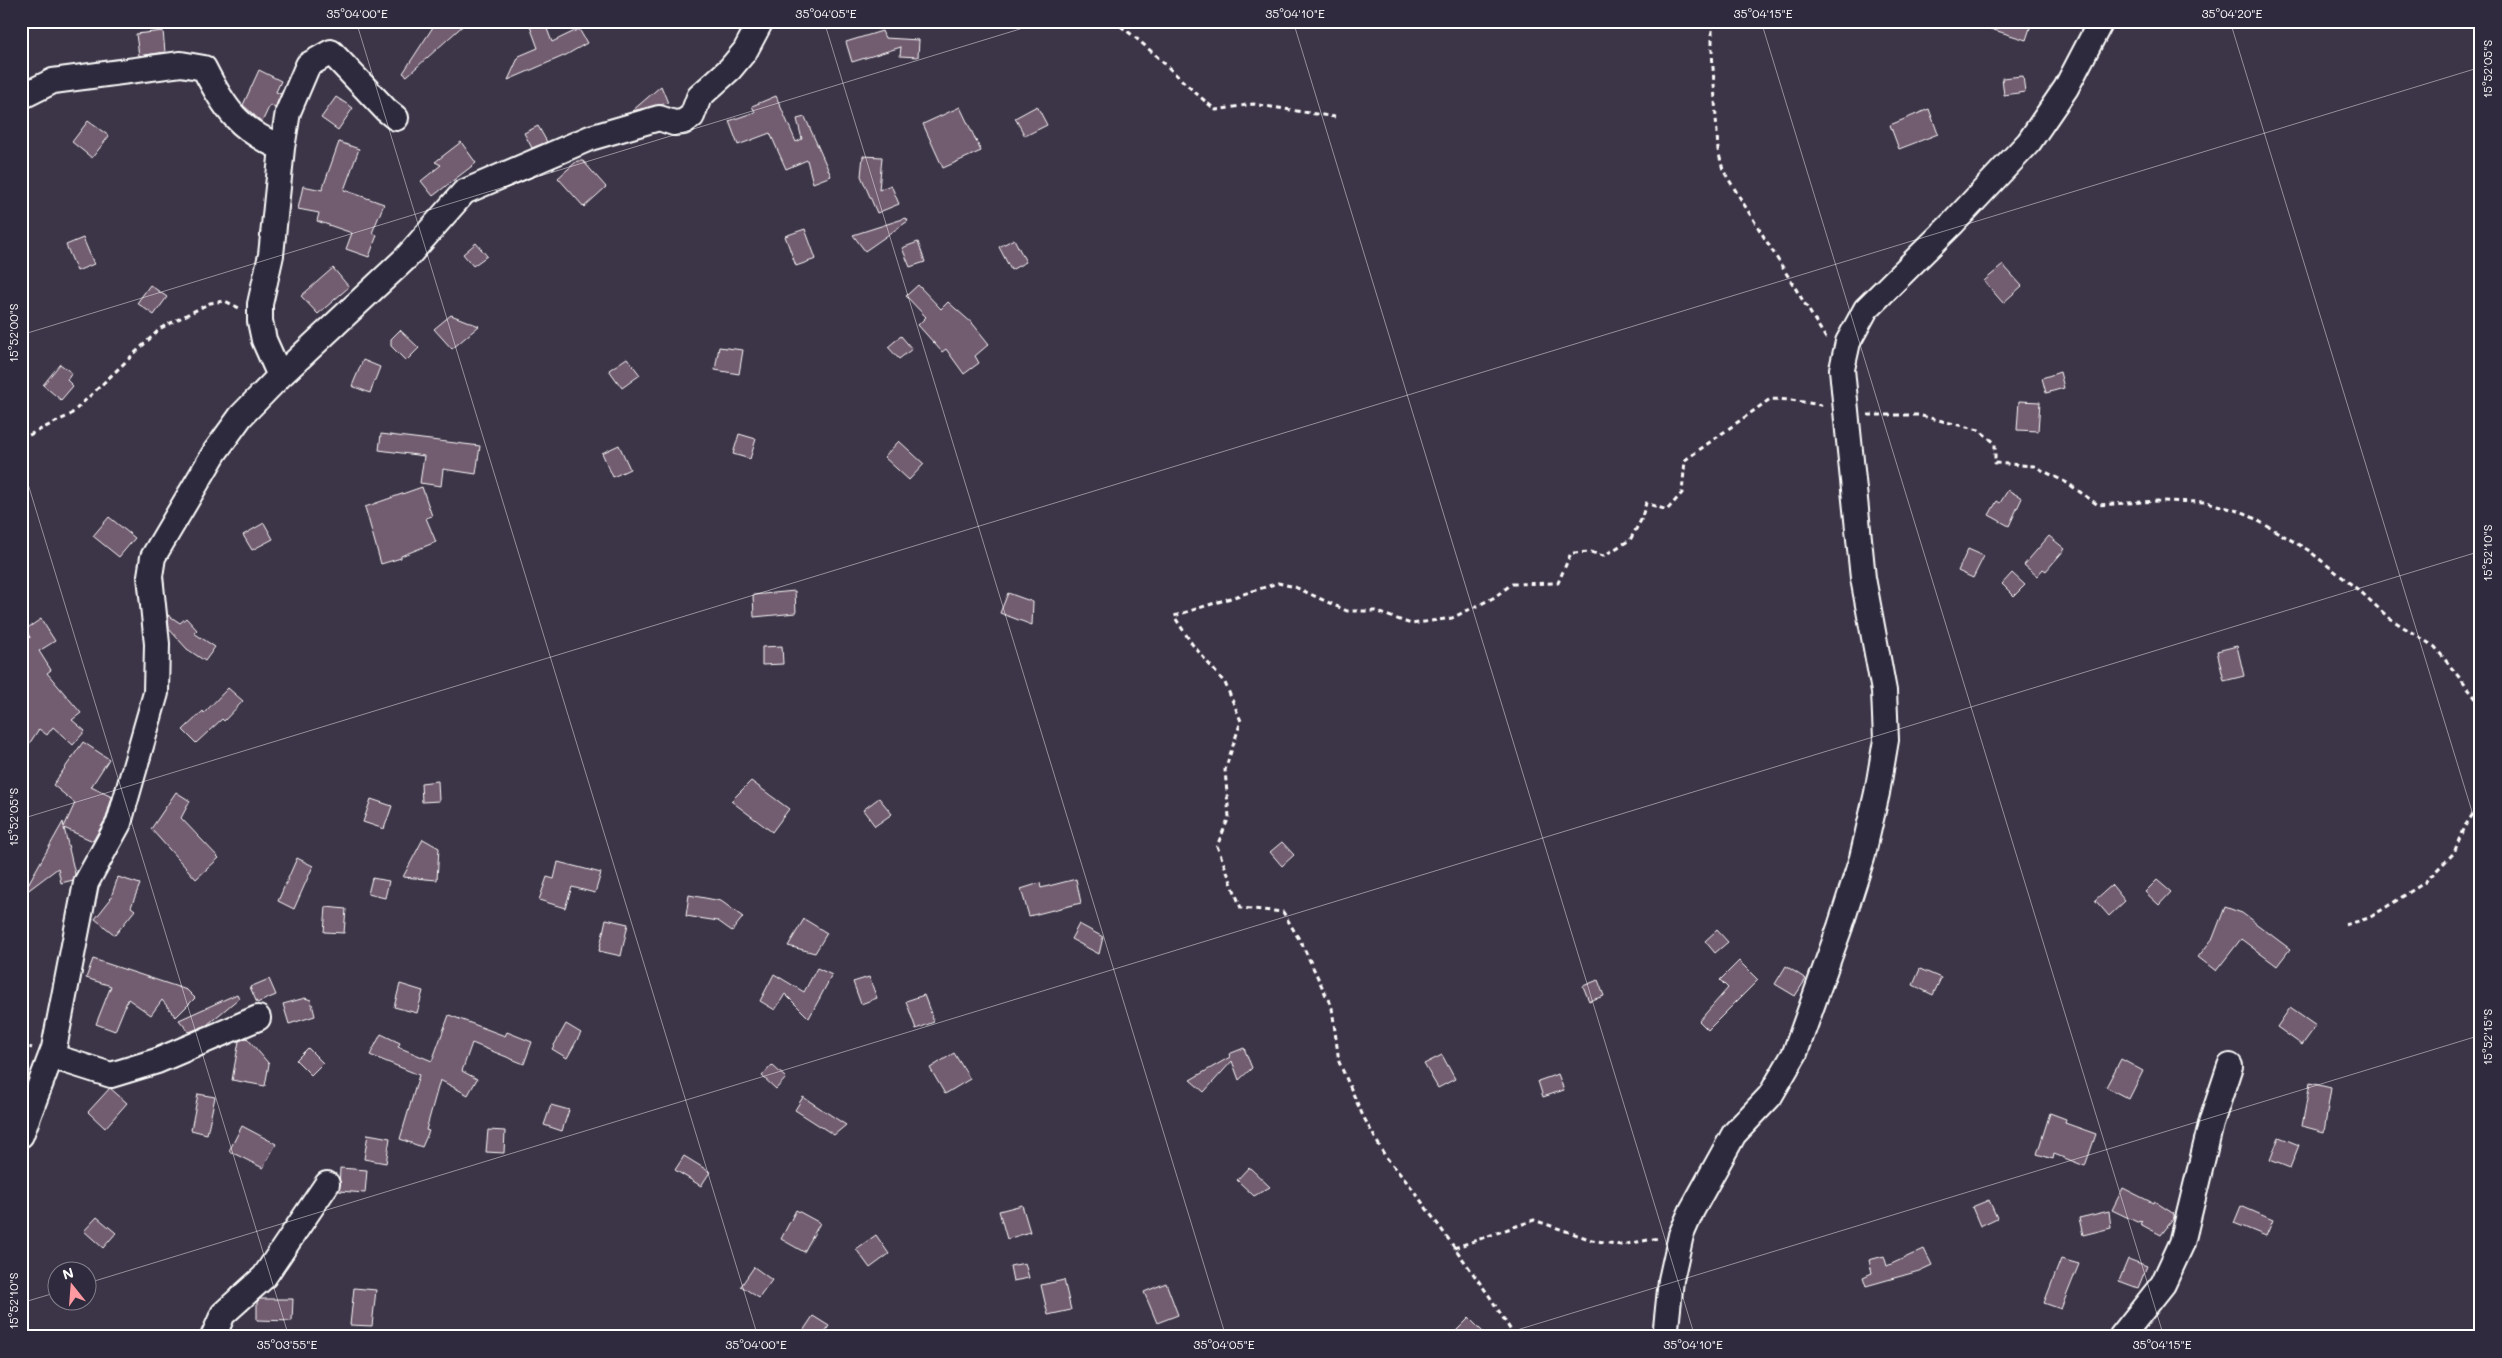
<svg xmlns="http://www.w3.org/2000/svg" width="2502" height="1358" viewBox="0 0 2502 1358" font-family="Mali,sans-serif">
  <rect width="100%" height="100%" fill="#3c3447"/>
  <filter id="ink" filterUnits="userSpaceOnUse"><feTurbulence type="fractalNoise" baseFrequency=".02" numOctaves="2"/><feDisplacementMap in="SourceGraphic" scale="10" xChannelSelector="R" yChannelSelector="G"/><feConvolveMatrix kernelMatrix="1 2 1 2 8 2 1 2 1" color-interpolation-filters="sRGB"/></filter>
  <g filter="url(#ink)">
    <!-- building -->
    <path fill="#725b6f" stroke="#fff" d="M437,21H468L407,76L403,73Z
      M528,21H544L552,42L579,29L587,43L566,55L508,80L519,56L538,48Z
      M1978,21H2020L2031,25L2026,40L1978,25Z
      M163,31L165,52L139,56L136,34Z
      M882,31L885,38L919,40L918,57L900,56L901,47L852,62L846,42Z
      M259,70L281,81L276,92L281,94L275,108L270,105L262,122L243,105Z
      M2023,76L2025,92L2004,95L2002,78Z
      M661,86L668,103L632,111Z
      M776,96L796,142L802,139L797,119L805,117L831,176L813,183L807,160L786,169L770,133L738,145L729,121L755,112L752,106Z
      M336,97L353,108L338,130L321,118Z
      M1037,106L1047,125L1025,136L1015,118Z
      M960,107L981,151L943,168L923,124Z
      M1929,109L1938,134L1899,149L1890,125Z
      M88,121L109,136L92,158L72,142Z
      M538,126L547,142L532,148L524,133Z
      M339,142L359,149L344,190L384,204L372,233L377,235L369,257L346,249L352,233L317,221L319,213L298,209L303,186L322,190Z
      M461,142L476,163L433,196L421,181L441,165L435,162Z
      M863,156L882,157L879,190L891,185L899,204L877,213L861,176Z
      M577,161H583L606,187L584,207L558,178Z
      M906,218L908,221L865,251L853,235Z
      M805,229L816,259L796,266L785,236Z
      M83,238L94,264L77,271L66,245Z
      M1014,239L1026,262L1011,270L999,247Z
      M918,242L925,262L910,267L902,248Z
      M476,243L487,256L473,266L463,254Z
      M2003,265L2022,286L2003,303L1984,281Z
      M333,268L349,287L318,314L301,296Z
      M150,285L167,297L154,315L137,303Z
      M918,285L941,309L948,302L973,324L989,344L975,356L979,363L964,374L946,349L942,352L918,325L926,317L906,296Z
      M451,315L479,326L452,349L434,329Z
      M400,330L419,348L406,361L391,346V339Z
      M901,336L912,349L899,359L888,347Z
      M719,347L743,350L739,374L715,370Z
      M627,358L640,375L622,388L609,370Z
      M363,360L380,367L370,393L352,386Z
      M60,364L72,373L67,380L73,386L61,400L43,385Z
      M2060,372L2064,388L2046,393L2042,378Z
      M2019,401L2040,402L2038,431L2017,430Z
      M381,434L480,446L476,474L443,469L441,486L420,483L424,456L379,450Z
      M739,434L756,439L750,459L733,454Z
      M899,441L924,464L909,480L884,457Z
      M619,445L630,469L613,477L602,453Z
      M422,487L432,516L426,518L436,542L401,556V558L381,564L365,507Z
      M2008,490L2022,498L2009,526L1989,515L1997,501L2000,503Z
      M109,517L135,538L119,557L93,536Z
      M264,523L273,539L252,550L243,535Z
      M2049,536L2065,549L2046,571L2043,569L2037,576L2024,565Z
      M1968,549L1984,556L1973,578L1958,571Z
      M2012,573L2025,585L2014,596L2002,584Z
      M795,591L796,613L754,617L753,595Z
      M1008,593L1033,602L1032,625L1000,613Z
      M168,615L180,623L186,618L197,630L194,633L215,647L205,661L187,649L169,629Z
      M41,619L55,641L39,651L51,670L47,673L81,713L72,720L85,731L73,745L53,727L47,735L39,729L21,756V624L30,638L26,629Z
      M782,646L783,664L762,665V647Z
      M2237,646L2244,676L2224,681L2217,651Z
      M228,688L243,701L224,721L222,719L196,743L183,730L203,711L204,713Z
      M83,742L109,759L91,787L112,797L106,818L93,841L64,828L75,874L73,880L61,883L58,868L22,895L63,822L64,827L75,803L53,785Z
      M438,781L439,801L422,802L421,783Z
      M751,781L789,809L772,832L731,801Z
      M176,792L190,801L181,818L219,858L196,879L151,829Z
      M879,798L892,814L875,826L863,810Z
      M371,799L392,806L384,829L363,822Z
      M423,839L439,848L437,880L403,877Z
      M1282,842L1294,855L1282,866L1270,852Z
      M297,858L313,866L294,909L278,901Z
      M558,862L601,873L595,893L572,887L565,908L539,900L547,877L554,879Z
      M118,877L140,884L131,907L135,910L115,935L95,919L110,900Z
      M372,878L389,881L385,898L368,894Z
      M1076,879L1081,903L1029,916L1021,889L1040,883L1041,888Z
      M2157,880L2171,892L2159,905L2145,892Z
      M2112,885L2125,901L2109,916L2095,900Z
      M689,895L721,901L743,917L732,931L718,921L686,916Z
      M326,907L346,909L344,933L324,932Z
      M2225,907L2242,913L2290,949L2277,966L2241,939L2216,971L2198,957L2213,938Z
      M606,919L628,924L621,956L599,951Z
      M804,919L827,933L815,953L788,946Z
      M1079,924L1103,937L1099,954L1071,939Z
      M1717,930L1728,942L1715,953L1705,941Z
      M93,959L187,990L195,998L176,1017L162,1000L151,1015L128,999L115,1031L96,1024L111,986L86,978Z
      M1739,961L1758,980L1708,1030L1699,1021L1728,988L1720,980Z
      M1786,966L1806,979L1795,996L1775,984Z
      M817,968L832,975L809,1018L785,994L775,1010L760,1001L774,974L804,992Z
      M1920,969L1941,978L1933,995L1913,985Z
      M869,977L877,998L861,1004L853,982Z
      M269,979L276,995L257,1003L250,987Z
      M1598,980L1604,996L1589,1001L1583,986Z
      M400,984L423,991L417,1013L394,1007Z
      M237,994L239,998L207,1025L189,1032L179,1020Z
      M924,995L934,1022L916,1029L906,1001Z
      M305,998L311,1000L315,1016L289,1024L283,1004Z
      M2290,1008L2316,1026L2302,1045L2277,1027Z
      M449,1015L505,1036L507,1032L532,1042L524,1064L472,1043L462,1071L477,1079L468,1095L440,1080L426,1130L429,1131L422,1147L400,1139L419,1075L370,1055L381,1034L400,1043L398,1047L432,1061Z
      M566,1024L581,1033L567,1058L552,1049Z
      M247,1038L269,1064L265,1086L232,1080L239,1041Z
      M308,1048L323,1063L311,1075L296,1060Z
      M1244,1048L1252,1068L1239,1080L1232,1061L1204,1092L1190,1080L1230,1057L1229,1054Z
      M954,1053L970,1079L945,1094L930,1068Z
      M1442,1055L1455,1079L1438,1088L1424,1064Z
      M2121,1059L2143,1071L2129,1099L2106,1087Z
      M772,1065L786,1078L776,1089L762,1076Z
      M1558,1074L1564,1090L1543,1097L1538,1081Z
      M2310,1083L2331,1088L2324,1132L2302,1126Z
      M110,1088L127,1103L105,1128L88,1112Z
      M198,1094L215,1097L207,1134L191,1130Z
      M803,1097L846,1125L834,1135L795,1110Z
      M551,1105L569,1110L562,1131L544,1125Z
      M2050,1113L2066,1119L2065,1123L2096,1134L2085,1166L2054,1154L2053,1159L2037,1154Z
      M242,1126L276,1144L263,1168L229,1151Z
      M488,1130L505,1131L504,1153L486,1152Z
      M368,1134L390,1138L386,1163L364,1159Z
      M2279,1137L2299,1145L2290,1168L2270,1160Z
      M684,1156L710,1172L701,1186L675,1170Z
      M1249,1167L1270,1187L1254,1196L1237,1180Z
      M340,1168L367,1170L365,1193L339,1191Z
      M2123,1188L2153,1203L2154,1201L2174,1214V1218L2161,1235L2140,1224L2142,1221L2137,1222L2112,1210Z
      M1989,1200L1997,1218L1980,1226L1972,1207Z
      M1022,1205L1030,1232L1007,1239L999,1211Z
      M2241,1206L2273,1220L2266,1236L2234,1223Z
      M796,1210L820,1223L804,1252L781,1239Z
      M2109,1211L2111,1228L2083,1235L2079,1218Z
      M97,1217L116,1233L103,1248L84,1231Z
      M876,1235L889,1254L870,1268L856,1249Z
      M1924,1249L1932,1265L1919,1271L1866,1286L1863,1277L1872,1273L1869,1260L1884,1256L1887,1266Z
      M2061,1259L2079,1264L2061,1309L2044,1303Z
      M2128,1259L2147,1266L2138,1288L2119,1281Z
      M1025,1263L1029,1278L1013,1281L1010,1266Z
      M754,1267L772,1280L759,1298L741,1286Z
      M1064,1280L1071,1310L1048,1315L1041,1285Z
      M1166,1283L1178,1315L1157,1323L1144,1292Z
      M354,1288L376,1290L372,1326L350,1325Z
      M260,1299H293L292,1321L257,1320V1302Z
      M813,1316L829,1326L822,1337H799Z
      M1469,1318L1488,1337H1450Z"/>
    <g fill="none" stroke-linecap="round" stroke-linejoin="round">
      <defs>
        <path id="minor" d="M21,97L53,81L181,64L204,68C224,108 239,130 282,148L288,112L308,65L331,52L386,110L396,118
          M280,376L264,340L260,321V304L271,255L282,148
          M51,1056L111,1075L157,1061L258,1018
          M21,1135L54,1048L86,883L119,823L156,693L157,644L150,576L153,557L215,452L241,416L280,376L406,258L464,192L590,138L659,118L674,123L683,122L692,116L699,97L730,69L745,51L761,21
          M213,1337L223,1314L264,1277L327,1184
          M1665,1337L1671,1280L1681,1235L1692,1210L1734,1134L1770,1096L1795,1053L1840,927L1862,858L1877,793L1886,740L1884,691L1863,578L1848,431L1842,369L1848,342L1866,309L1953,223L2029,142L2066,88L2101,21
          M2121,1337L2163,1284L2182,1243L2212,1120L2230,1066"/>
      </defs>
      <!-- minor casing -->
      <use href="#minor" stroke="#fff" stroke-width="28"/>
      <!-- path -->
      <path stroke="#fff" stroke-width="3" stroke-dasharray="5 4" stroke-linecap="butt" d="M1113,21C1151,46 1180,82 1216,110L1253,104L1335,117
        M1712,21V51L1718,150L1723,170L1827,340
        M1868,415H1918L1979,430L1995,443V463L2034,466L2069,484L2098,505L2157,501L2207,502L2245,513L2308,550L2361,592L2389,618L2435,647L2481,705
        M21,439L70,415L161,328L210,303L225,301L239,308
        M2345,925L2369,918L2424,883L2454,853L2463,829L2481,802
        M21,1044L32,1048
        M1454,1248L1534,1220L1592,1240L1621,1245L1659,1238
        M1515,1337L1490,1297L1411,1187L1385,1156L1363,1116L1339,1062L1332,1008L1303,946L1283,912L1241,908L1217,846L1229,817L1225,770L1241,721L1225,683L1192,644L1174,616L1278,583L1295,587L1347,611H1375L1411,624L1452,618L1493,598L1512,584L1558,583L1571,553L1591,552L1603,556L1630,540L1641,520L1646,503L1667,510L1682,493L1685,460L1770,399L1791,400L1826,406"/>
      <!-- minor -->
      <use href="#minor" stroke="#2f2a3d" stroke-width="24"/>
    </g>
  </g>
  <!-- ticks -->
  <path fill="none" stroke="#fff" stroke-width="1" stroke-opacity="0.45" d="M356,21L758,1337M824,21L1226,1337M1293,21L1695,1337M1761,21L2164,1337M2230,21L2481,841M21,335L1046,21M21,461L289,1337M21,819L2481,67M88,1283L2481,551M21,1303L58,1292M1494,1337L2481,1035"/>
  <!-- margin -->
  <rect width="2502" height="1358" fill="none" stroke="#2f2a3d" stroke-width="55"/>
  <!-- north arrow -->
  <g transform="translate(72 1286) rotate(343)"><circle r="24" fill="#2f2a3d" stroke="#827f8b"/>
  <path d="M0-4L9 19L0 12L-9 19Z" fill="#ff9aa2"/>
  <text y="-8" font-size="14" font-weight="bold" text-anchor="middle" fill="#ffffff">N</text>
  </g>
  <rect x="28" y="28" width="2446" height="1302" fill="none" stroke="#fff" stroke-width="2"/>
  <g font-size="12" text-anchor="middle" fill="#fff">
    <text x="357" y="18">35°04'00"E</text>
    <text x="826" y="18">35°04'05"E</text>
    <text x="1295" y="18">35°04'10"E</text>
    <text x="1763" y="18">35°04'15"E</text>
    <text x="2232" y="18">35°04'20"E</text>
    <text transform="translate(2488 69) rotate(-90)" y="4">15°52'05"S</text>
    <text transform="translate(14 333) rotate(-90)" y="4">15°52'00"S</text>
    <text transform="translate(2488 553) rotate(-90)" y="4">15°52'10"S</text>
    <text transform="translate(14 817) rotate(-90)" y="4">15°52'05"S</text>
    <text transform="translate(2488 1037) rotate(-90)" y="4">15°52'15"S</text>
    <text transform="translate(14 1301) rotate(-90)" y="4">15°52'10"S</text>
    <text x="287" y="1349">35°03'55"E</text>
    <text x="756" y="1349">35°04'00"E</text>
    <text x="1224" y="1349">35°04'05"E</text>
    <text x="1693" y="1349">35°04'10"E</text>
    <text x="2162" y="1349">35°04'15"E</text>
  </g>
</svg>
